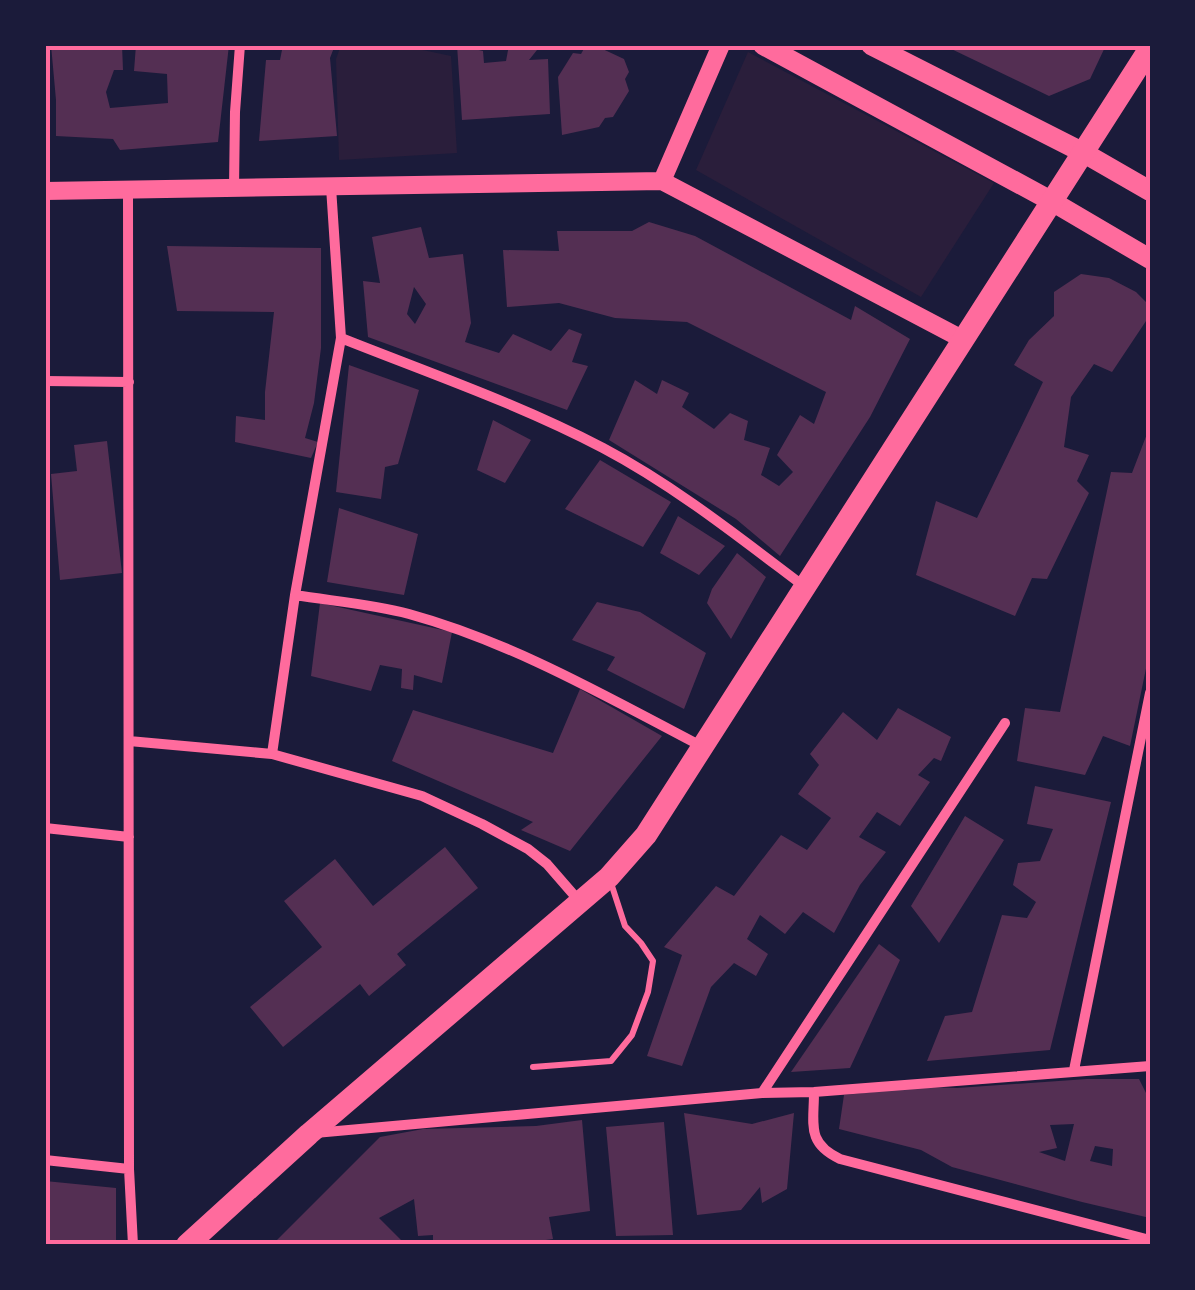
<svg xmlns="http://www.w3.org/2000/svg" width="1195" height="1290" viewBox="0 0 1195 1290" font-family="Helvetica,sans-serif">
  <rect width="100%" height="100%" fill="#1b1b3a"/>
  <!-- green -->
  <path fill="#2a1e3b" d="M341,45H399L451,56L457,153L339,160L336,59Z
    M748,52L994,183L921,297L696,170Z"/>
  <!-- building -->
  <path fill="#542f53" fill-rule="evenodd" d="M51,45H122L123,70H114L106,92L110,108L168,103L167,74L134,71L136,45H158L170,49L169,45H229L218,142L120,150L113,139L56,136V100Z
    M283,45H335L330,58L337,136L259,141L266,60H280Z
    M457,45L483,51L484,63L506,61L509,45H541L529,60L548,59L550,114L462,120Z
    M586,45H594L624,59L629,72L625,79L629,91L613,117L605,118L599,127L562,135L558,77L573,53L581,54Z
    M943,45H1025L1029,48L1040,45H1106L1090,79L1049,96Z
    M649,222L695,236L851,320L855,306L910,339L870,417L780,556L736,519L609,440L635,380L657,394L662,380L689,393L682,407L714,429L730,413L748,421L744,440L770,448L761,475L779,486L793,472L777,455L800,415L814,424L826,392L687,322L615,318L559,303L507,307L503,250L559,251L557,231H632Z
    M421,227L429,258L463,254L471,323L465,342L499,353L513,334L551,351L569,329L582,334L572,362L588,366L567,410L368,337L363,281L380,283L372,237ZM414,287L426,304L415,324L407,314Z
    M167,246L321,248V348L314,403L305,438L318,442L311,458L235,442L236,416L265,420V392L274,312L177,311Z
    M1081,274L1109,278L1136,292L1150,306V315L1112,372L1094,364L1071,397L1064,447L1089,455L1077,481L1089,493L1047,579L1032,578L1015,616L916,575L936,501L977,518L1043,382L1014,365L1029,340L1054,316V292Z
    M349,365L419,390L398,464L385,467L381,499L336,492Z
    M493,420L531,440L505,483L477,470Z
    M1150,426V649L1130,746L1103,736L1085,775L1017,761L1025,708L1060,712L1111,472L1132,473Z
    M107,441L122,573L60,580L51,474L77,471L74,445Z
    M600,460L671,502L643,547L565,509Z
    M339,508L418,534L404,595L327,582Z
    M678,516L725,546L699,575L660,553Z
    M737,553L766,577L731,639L707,603L712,589Z
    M597,602L640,612L706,653L684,709L607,670L615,657L572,640Z
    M320,603L452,632L442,683L414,675L413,690L401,688L402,669L380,665L371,691L311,676Z
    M580,689L662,736L570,851L521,830L533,822L392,761L413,710L553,753Z
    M898,708L951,737L941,761L934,758L918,775L930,782L900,826L877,812L859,837L886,852L860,885L834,933L803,912L785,934L760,915L747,939L768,954L756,976L734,963L711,987L682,1066L647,1056L682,955L664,947L716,886L734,896L781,835L807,850L831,818L798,794L819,765L810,754L843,712L877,740Z
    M1035,786L1111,802L1050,1050L927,1061L945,1016L972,1012L1002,915L1027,918L1036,902L1013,885L1018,863L1040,861L1053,829L1027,824Z
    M965,816L1004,840L939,943L911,906Z
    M445,847L478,888L397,954L406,965L369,996L360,984L283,1047L250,1007L322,947L284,901L335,859L373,906Z
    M879,944L900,960L850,1068L791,1072Z
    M1087,1079H1139L1150,1101V1218L1082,1202L952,1167L921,1150L839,1129L844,1095L924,1087L957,1088ZM1074,1124L1065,1161L1039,1152L1057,1148L1050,1125ZM1095,1146L1113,1149L1112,1166L1090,1161Z
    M684,1113L752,1124L794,1113L787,1189L762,1203L760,1187L741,1210L697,1215Z
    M582,1120L590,1211L549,1217L553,1239L509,1245H433V1235L418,1236L414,1199L379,1218L406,1245H272L380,1137L423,1129L536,1126Z
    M664,1122L673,1235L616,1236L606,1127Z
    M45,1181L116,1188V1245H45Z"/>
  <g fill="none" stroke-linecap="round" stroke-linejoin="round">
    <!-- service -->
    <path stroke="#ff6b9d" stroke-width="6" d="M533,1067L611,1061L632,1035L648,992L653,961L641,943L625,926L611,883"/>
    <!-- minor -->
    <path stroke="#ff6b9d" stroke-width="10" d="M234,188L235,112L240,45
      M128,190L129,1169L133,1245
      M341,338C429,373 519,404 603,448C675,486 740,538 805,587
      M45,381L129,382
      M295,595C332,601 372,604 409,614C514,643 607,697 703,747
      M129,741L272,754L422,796L482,824L528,849L547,864L580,902
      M272,754L295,595L341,338L331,187
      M45,828L129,837
      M1074,1070L1150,693
      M814,1092C814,1124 806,1143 840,1159L1150,1240
      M762,1093L1005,723
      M315,1133L762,1093L814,1092L1150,1066
      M45,1160L129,1169"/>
    <!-- tertiary -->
    <path stroke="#ff6b9d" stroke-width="18" d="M662,181L721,45
      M45,191L662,181L964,340"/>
    <!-- secondary -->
    <path stroke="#ff6b9d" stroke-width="20" d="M763,45L1053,202L1150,259
      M871,45L1084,153L1150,191"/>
    <!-- primary -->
    <path stroke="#ff6b9d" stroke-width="22" d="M187,1245L309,1134L609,877L646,835L1150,48"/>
  </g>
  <!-- border -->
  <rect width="1195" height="1290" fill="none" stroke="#1b1b3a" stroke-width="95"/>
  <rect x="48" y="48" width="1100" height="1194" fill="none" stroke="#ff6b9d" stroke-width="4"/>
</svg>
